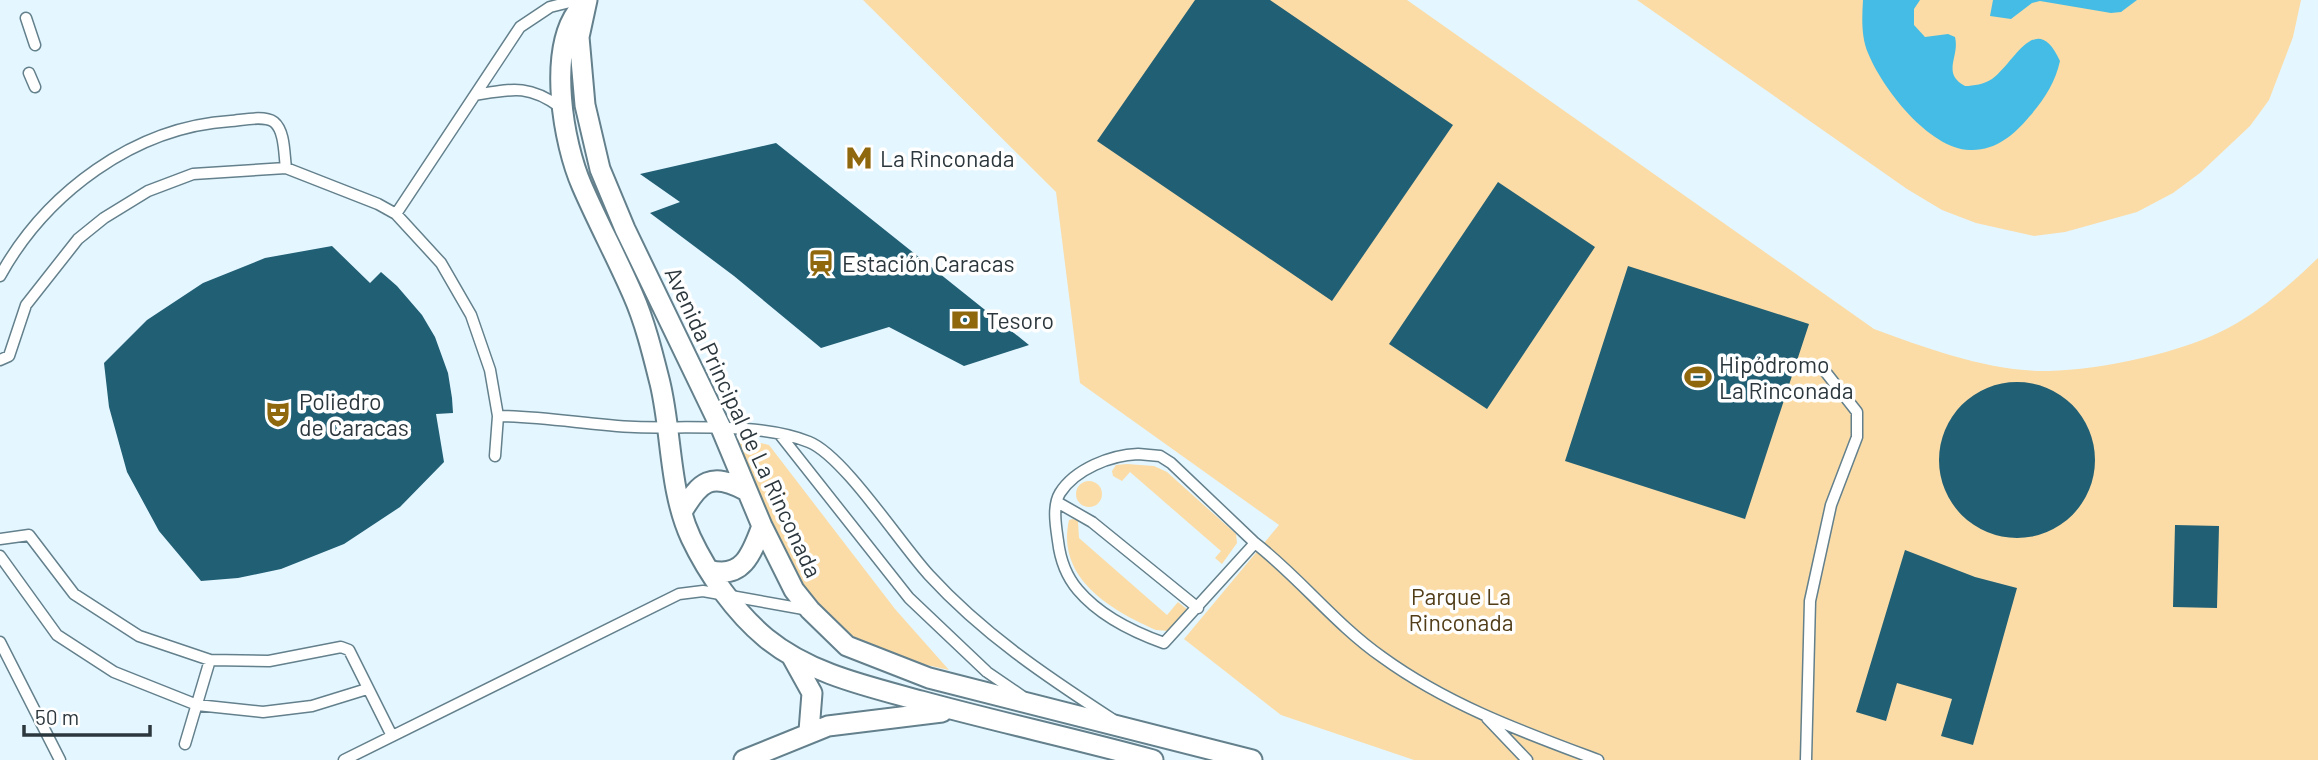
<svg xmlns="http://www.w3.org/2000/svg" width="2318" height="760" viewBox="0 0 2318 760" font-family="Barlow,sans-serif">
  <rect width="100%" height="100%" fill="#e4f6ff"/>
  <!-- green -->
  <path fill="#fbdca6" d="M863,0H1407L1874,329C1929,349 1990,372 2049,371C2100,370 2186,352 2230,327C2262,310 2292,283 2318,258V760H1414L1281,715L1184,639L1279,525L1080,383L1056,192Z
    M1637,0H2301L2293,37L2269,100L2250,126L2200,173L2173,193L2137,212L2065,232L2034,236L1976,223L1942,210L1907,189Z
    M731,436L769,445L895,609L949,670C923,664 895,659 871,648C797,616 762,505 731,436Z
    M1127,464L1154,466L1167,472L1236,534L1237,543L1222,564L1215,558L1221,551L1130,472L1122,481L1113,476L1112,471L1116,465Z
    M1076 494a13 13 0 1 1 26 0a13 13 0 1 1-26 0Z
    M1073,519L1078,521L1079,538L1167,615L1178,602L1188,610L1168,631L1156,630C1110,610 1056,578 1069,520Z"/>
  <!-- water -->
  <path fill="#45bce5" d="M1863,0H1920L1914,9V25L1925,37L1948,34L1955,37C1960,57 1941,73 1965,86C1974,86 1984,84 1992,79C2014,64 2036,8 2060,61C2055,83 2044,100 2029,117C2014,135 1995,151 1970,150C1929,149 1882,88 1868,53C1861,37 1862,17 1863,0Z
    M1993,0H2137L2121,12L2111,13L2040,1L2032,3L2011,19L1990,16Z"/>
  <!-- building -->
  <path fill="#215f75" d="M1195,0H1270L1453,125L1332,301L1097,141Z
    M776,143L1029,345L964,366L889,327L821,348L734,276L650,213L680,202L640,174Z
    M1498,182L1595,247L1487,409L1389,344Z
    M332,246L370,283L381,272L397,286L422,315L435,337L448,373L452,398L453,413L436,414L444,462L400,507L344,544L281,569L238,578L201,581L159,531L127,472L109,407L104,363L147,320L203,283L265,258Z
    M1628,266L1809,324L1745,519L1565,461Z
    M1939 460a78 78 0 1 1 156 0a78 78 0 1 1-156 0Z
    M2175,525L2219,526L2217,608L2173,607Z
    M1905,550L1975,577L2017,588L1973,745L1941,736L1952,699L1897,683L1886,721L1856,712Z"/>
  <g fill="none" stroke-linecap="round" stroke-linejoin="round">
    <defs>
      <path id="service" d="M26,18L35,45
        M29,73L35,87
        M475,95C512,89 528,84 560,107
        M396,214L520,27L550,7L578,0
        M0,276C46,193 134,127 231,121C243,120 264,115 274,122C285,131 284,154 286,168
        M0,360L9,356L26,305L78,239L104,218L148,191L193,174L286,168L378,204L396,214L441,263L471,315L490,370L498,416L495,456
        M498,416C544,416 589,425 635,427C687,429 760,422 809,442C844,456 901,545 929,575C983,634 1046,676 1112,719
        M781,436L909,598L987,672L1022,696
        M1138,454L1160,456L1171,463L1255,543L1164,643C1133,632 1100,616 1078,590C1066,576 1060,558 1058,541C1056,527 1052,506 1060,493C1075,469 1111,455 1138,454Z
        M1057,502L1092,522L1198,608
        M0,539L29,535L74,594L139,636L210,660L269,661L341,647L349,650L392,736
        M1255,543C1300,578 1335,624 1382,657C1448,705 1523,732 1598,760
        M0,556L57,635L114,672L197,705L263,712L312,706L367,689
        M0,642L60,760
        M1487,718L1527,760
        M185,744L210,660
        M344,760L679,594L703,591L809,610
        M1806,760L1810,601L1831,505L1857,437V412L1824,370"/>
      <path id="minor" d="M587,0L579,37L585,105L600,169L625,229L721,428L762,526L794,590L810,610L847,646L929,678L1252,760
        M577,12C548,53 563,143 582,186C598,223 617,258 633,295C645,322 653,355 660,383C672,433 669,491 691,538C708,574 735,612 766,638C810,674 867,686 921,701C998,722 1076,739 1153,760
        M682,512C700,481 711,472 745,490
        M709,570C743,580 752,553 762,526
        M792,657L812,693L809,731
        M744,760L828,726L942,712"/>
    </defs>
    <!-- service casing -->
    <use href="#service" stroke="#63808c" stroke-width="13"/>
    <!-- minor casing -->
    <use href="#minor" stroke="#63808c" stroke-width="23"/>
    <!-- service -->
    <use href="#service" stroke="#fff" stroke-width="10"/>
    <!-- minor -->
    <use href="#minor" stroke="#fff" stroke-width="19"/>
  </g>
  <!-- icons -->
  <defs>
    <symbol id="metro-bare" viewBox="-9 -9 18 18"><path d="M-5.5 5V-5H-3L0 0L3-5H5.5V5H3V-.5L0 4L-3-.5V5Z" fill="#8f670c" stroke="#fff" stroke-width="2.5" paint-order="stroke"/></symbol>
    <symbol id="station-bare" viewBox="-9 -9 18 18"><path d="M-3-6H3Q5-6 5-4V2Q5 4 3 4L4.5 6H3L1.5 4h-3L-3 6H-4.5L-3 4Q-5 4-5 2V-4Q-5-6-3-6ZM-3.5-4v3h7v-3ZM-3.5 1v1.5H-2V1ZM2 1v1.5H3.5V1Z" fill="#8f670c" stroke="#fff" stroke-width="2.5" paint-order="stroke"/></symbol>
    <symbol id="bank-bare" viewBox="-9 -9 18 18"><path d="M-6-4H6V4H-6ZM0-2.3a2.3 2.3 0 1 0 0 4.6a2.3 2.3 0 1 0 0-4.6Z" fill="#8f670c" stroke="#fff" stroke-width="2.5" paint-order="stroke"/></symbol>
    <symbol id="stadium-bare" viewBox="-9 -9 18 18"><path d="M0-5a6.5 5 0 1 0 0 10a6.5 5 0 1 0 0-10ZM-3.5-1.8h7v3.6h-7Z" fill="#8f670c" stroke="#fff" stroke-width="2.5" paint-order="stroke"/></symbol>
    <symbol id="theatre-bare" viewBox="-9 -9 18 18"><path d="M-5-5.5Q0-4 5-5.5V0Q5 5 0 6Q-5 5-5 0ZM-3.3-2.5H-1v1.5H-3.3ZM1-2.5H3.3v1.5H1ZM-2.8 1Q0 5.5 2.8 1Z" fill="#8f670c" stroke="#fff" stroke-width="2.5" paint-order="stroke"/></symbol>
  </defs>
  <g fill-rule="evenodd">
    <use href="#metro-bare" x="840" y="139" width="38" height="38"/>
    <use href="#station-bare" x="802" y="244" width="38" height="38"/>
    <use href="#bank-bare" x="946" y="301" width="38" height="38"/>
    <use href="#stadium-bare" x="1679" y="358" width="38" height="38"/>
    <use href="#theatre-bare" x="259" y="395" width="38" height="38"/>
  </g>
  <g text-anchor="middle" dominant-baseline="central" stroke-width="7" stroke-linejoin="round" paint-order="stroke">
    <!-- poi labels -->
    <g font-size="23" fill="#2b373d" stroke="#fff" text-anchor="start">
      <text x="880" y="158">La Rinconada</text>
      <text x="842" y="263">Estación Caracas</text>
      <text x="986" y="320">Tesoro</text>
      <text x="1719" y="364">Hipódromo<tspan x="1719" dy="26">La Rinconada</tspan></text>
      <text x="299" y="401">Poliedro<tspan x="299" dy="26">de Caracas</tspan></text>
    </g>
    <!-- street labels -->
    <g font-size="23" fill="#2b373d" stroke="#fff">
      <text transform="translate(744 422) rotate(65)">Avenida Principal de La Rinconada</text>
    </g>
    <!-- park labels -->
    <g font-size="23" fill="#513d18" stroke="#fff">
      <text x="1461" y="596">Parque La<tspan x="1461" dy="26">Rinconada</tspan></text>
    </g>
  </g>
  <!-- scale -->
  <path d="M24 725v10h126v-10" fill="none" stroke="#2b373d" stroke-width="3.5"/>
  <text x="35" y="725" font-size="21" fill="#2b373d" stroke="#ffffff" stroke-width="5" paint-order="stroke">50 m</text>
</svg>
